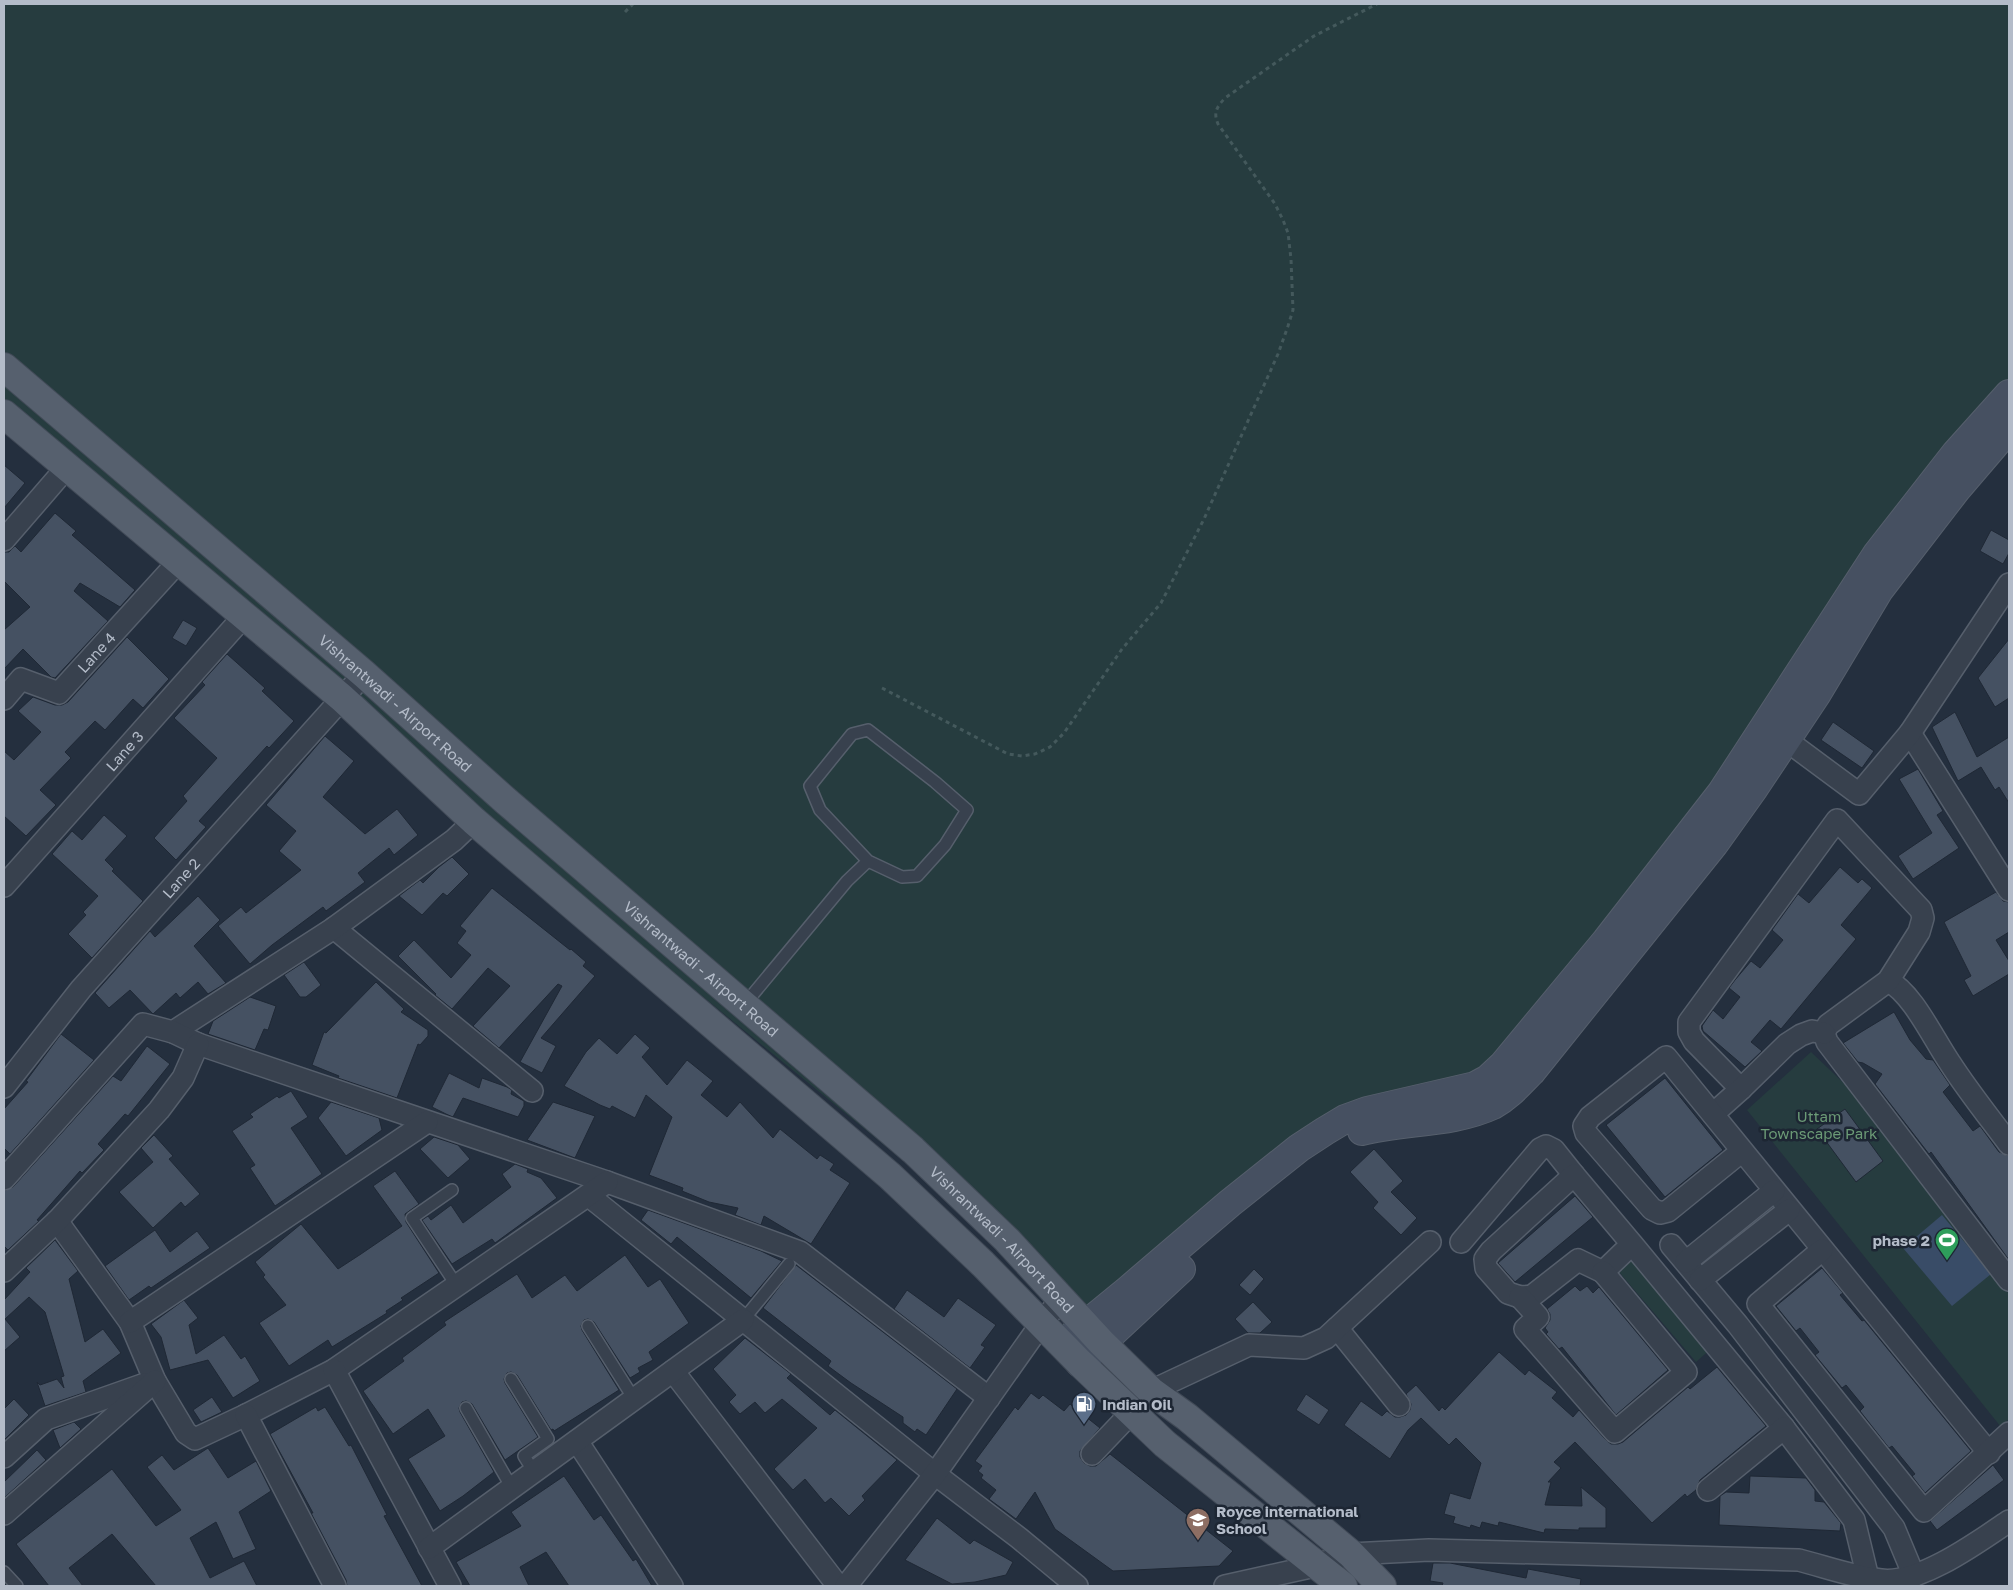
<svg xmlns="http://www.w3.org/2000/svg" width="2013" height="1590" viewBox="0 0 2013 1590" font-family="'Golos Text',sans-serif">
  <rect width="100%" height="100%" fill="#242f3e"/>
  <!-- green -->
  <path fill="#263c3f" d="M4,4H2009V450L1871,591L1510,1093L1374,1117L1278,1163L1092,1315L4,425Z
    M1811,1052L1852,1091L2009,1294V1419L2001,1427L1747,1110Z
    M1633,1235L1722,1339L1696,1362L1607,1258Z"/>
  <!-- water -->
  <path fill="#394c67" d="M1942,1215L1991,1274L1952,1306L1903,1248Z"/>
  <!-- building -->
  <path fill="#455162" stroke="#1f2835" d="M4,465L25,483L4,508Z
    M55,513L76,531L72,535L135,590L120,607L80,583L74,591L108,621L55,678L51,677L23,649L4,669V630L30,607L4,581V552H9L15,546L21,552Z
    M1991,530L2009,540V553L2003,564L1980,551Z
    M183,620L197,628L186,646L172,638Z
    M127,637L169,679L143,708L133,699L105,730L95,721L65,752L71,758L40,790L56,805L26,836L4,816V751L14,760L41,732L18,711L33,697L55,705H62L68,702Z
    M2009,639V698L1995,707L1978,678Z
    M227,654L265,688L262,691L294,721L269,748L267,746L199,821L206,827L176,860L154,838L187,801L183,796L217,758L174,718L205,685L202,682Z
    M1955,712L1977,757L2009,737V803L1999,787L1995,790L1981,767L1958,781L1932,727Z
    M1833,722L1874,751L1862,768L1821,740Z
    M325,736L354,761L323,797L365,834L397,809L418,835L394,855L389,848L358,873L365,882L326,911L323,907L272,945L250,964L218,926L241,907L246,913L301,870L279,851L296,831L266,805Z
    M1918,769L1943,811L1937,815L1959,848L1913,879L1898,856L1932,833L1899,779Z
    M104,815L127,836L105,860L114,869L112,871L143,901L92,958L68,934L86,915L83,912L98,896L52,854L72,831L82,840Z
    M452,857L469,874L447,896L443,893L422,915L399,896L420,880L423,883L439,867Z
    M1840,867L1858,883L1862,879L1872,888L1841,925L1856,939L1781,1029L1770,1020L1751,1042L1762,1051L1745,1067L1703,1031L1702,1026L1713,1010L1723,1019L1740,997L1729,988L1735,980L1751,961L1760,968L1783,940L1772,930L1798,894L1809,903Z
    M492,888L570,950L571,949L586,962L583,966L595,976L541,1038L556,1046L542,1073L520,1062L562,986L558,984L499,1048L473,1026L510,986L488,968L452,1009L435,995L436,994L398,956L414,940L451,978L471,955L457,943L466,931L460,926Z
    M1996,892L2003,901L2009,902V932L1996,940L2009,961V974L1973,996L1964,980L1971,976L1944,922Z
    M198,896L220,920L194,946L226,983L208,994L198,982L180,998L176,993L153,1014L130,990L109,1008L95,993L150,931L155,937Z
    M304,962L321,985L306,997H300L284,975Z
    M376,982L404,1009L401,1012L428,1030V1036L420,1045L418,1044L397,1098L338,1078L339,1076L312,1065L324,1032L326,1033Z
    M250,997L276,1006L268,1030L264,1029L255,1050L208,1034L213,1021Z
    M1894,1012L1910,1040L1926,1059L1933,1060L1950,1085L1943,1092L1973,1131L1980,1126L1999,1152L2009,1156V1260L1931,1152L1929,1154L1875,1084L1882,1074L1863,1063L1858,1062L1843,1043Z
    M61,1034L94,1060L10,1154L4,1148V1109L28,1082L26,1081Z
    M635,1034L650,1048L642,1057L667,1085L687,1060L713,1081L701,1095L727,1117L740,1102L773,1138L780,1129L817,1159L820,1155L834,1164L830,1170L850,1183L811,1244L764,1216L761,1225L735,1215L738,1208L709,1202L682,1191L683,1188L649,1175L672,1117L646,1095L635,1118L612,1106L610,1109L600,1105L564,1086L586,1052L599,1038L617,1054Z
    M147,1046L170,1064L128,1116L125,1114L98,1144L104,1150L82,1173L80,1171L37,1220L39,1221L8,1250L4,1246V1191L13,1187L113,1076L121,1081Z
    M449,1073L479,1088L482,1078L507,1087L512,1090L511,1094L524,1101V1106L518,1117L463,1098L453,1117L446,1114L432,1107Z
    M1665,1078L1723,1150L1665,1197L1606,1125Z
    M291,1091L308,1117L291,1128L322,1174L275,1206L250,1168L255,1165L232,1131L253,1117L250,1114L277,1096L279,1098Z
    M331,1102L379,1118L382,1130L346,1156L318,1118Z
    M553,1102L595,1116L575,1158L527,1140Z
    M1845,1109L1883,1161L1856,1182L1817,1129Z
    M154,1135L173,1156L169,1159L200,1194L185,1207L181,1202L153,1228L119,1192L153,1162L141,1148Z
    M434,1137L458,1145L470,1159L448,1178L420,1149Z
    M1374,1149L1403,1181L1391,1192L1417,1218L1401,1235L1373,1208L1378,1202L1350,1172Z
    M515,1164L528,1169L527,1172L541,1178L557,1198L495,1243L492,1239L452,1264L422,1220L428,1216L431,1220L451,1205L463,1223L511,1187L502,1174Z
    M395,1171L419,1204L405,1214L406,1222L439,1273L401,1298L403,1300L386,1311L387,1313L332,1347L328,1340L289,1366L259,1323L286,1305L263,1277L265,1275L255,1262L301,1224L338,1269L361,1254L402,1226L373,1186Z
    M1575,1196L1593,1217L1515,1282L1498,1263Z
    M648,1210L761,1251L782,1261L751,1298L677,1237L671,1244L641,1220Z
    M155,1230L170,1252L197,1231L210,1248L151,1288L149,1286L129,1300L105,1266Z
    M55,1240L78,1271L69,1279L85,1342L103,1329L121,1353L83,1381L86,1392L45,1406L37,1382L40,1385L57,1379L64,1388L61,1377L64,1376L45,1312L29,1297L5,1319L20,1337L4,1351V1300L30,1272L26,1268Z
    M625,1255L648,1287L660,1279L689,1323L649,1352L653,1360L638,1368L640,1372L630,1378L594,1322L588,1319L584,1320L581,1326L582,1330L619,1390L554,1431L553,1429L551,1430L517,1375L511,1372L507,1373L504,1379L505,1383L538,1437L505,1460L472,1404L466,1401L462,1402L459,1408L460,1412L494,1472L463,1496L440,1511L408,1459L445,1436L428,1409L393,1434L363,1391L404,1361L402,1358L446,1325L444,1322L517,1274L532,1298L565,1275L577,1291Z
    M796,1265L957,1389L926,1435L917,1429L915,1432L903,1423V1417L851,1383L828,1366L831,1361L763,1308Z
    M1822,1268L1843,1293L1840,1295L1862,1321L1864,1320L1971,1451L1925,1493L1912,1476L1915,1474L1892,1446L1889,1448L1860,1411L1864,1407L1846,1385L1842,1388L1815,1355L1819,1352L1800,1328L1796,1331L1776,1306Z
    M1254,1269L1264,1279L1250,1295L1239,1285Z
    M1575,1286L1580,1291L1587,1286L1593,1293L1599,1287L1668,1370L1616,1415L1562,1347L1559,1349L1546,1334L1548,1332L1545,1328L1550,1320V1314L1547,1309Z
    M907,1290L944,1317L958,1298L996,1325L981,1345L985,1347L970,1368L894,1309Z
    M184,1300L198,1318L189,1325L196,1354L224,1335L241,1359L245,1356L260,1381L233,1398L208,1360L170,1370L161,1337L151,1324Z
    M1253,1302L1272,1322L1260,1333H1248L1235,1319Z
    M745,1338L791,1374L787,1378L830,1415L835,1410L897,1460L862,1496L865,1500L849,1516L831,1498L825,1503L805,1479L793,1490L774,1469L817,1428L782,1399L765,1413L755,1402L740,1414L729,1402L736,1395L713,1369Z
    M1499,1352L1525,1375L1529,1370L1557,1392L1552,1398L1573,1417L1579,1410L1606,1440L1611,1444H1618L1623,1442L1688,1387L1690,1389L1717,1367L1766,1426L1700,1480L1696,1490L1687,1497L1685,1494L1652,1523L1575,1442L1554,1462L1561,1468L1548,1482H1551L1545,1505L1582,1506L1581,1487L1606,1508V1528H1579V1530L1545,1529L1544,1533L1499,1522L1498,1526L1482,1522L1480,1528L1471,1525L1470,1528L1453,1523L1455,1517L1444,1514L1450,1493L1470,1499L1481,1463L1456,1438L1449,1445L1421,1418L1408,1430L1390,1459L1344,1425L1361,1401L1382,1416L1387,1411L1395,1417H1400L1406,1415L1410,1410L1411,1404L1406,1394L1416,1385L1439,1411L1442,1407L1445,1410Z
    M1031,1393L1039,1399L1043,1395L1064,1411L1070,1404L1100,1428L1080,1451V1457L1084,1463L1090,1466H1096L1110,1454L1233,1551L1219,1566L1113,1571L1055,1529L1035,1492L1016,1519L989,1499L996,1490L981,1478L983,1475L978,1471L982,1466L975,1461L1015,1407L1018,1410Z
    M1306,1394L1329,1410L1319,1425L1296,1410Z
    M212,1397L222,1412L201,1422L193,1410Z
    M14,1399L29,1415L4,1440V1409Z
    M316,1407L318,1411L325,1407L349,1446L351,1445L387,1515L384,1516L422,1586H347L346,1580L311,1513H313L270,1434Z
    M74,1422L81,1429L60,1448L53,1430Z
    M208,1448L228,1478L256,1461L271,1491L239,1512L256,1549L233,1559L216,1522L190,1538L210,1578L244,1561L257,1586H156L112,1534L69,1568L83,1586H49L16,1544L112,1469L156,1526L181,1510L147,1467L162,1455L174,1470Z
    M37,1450L46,1460L4,1498V1482Z
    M1993,1465L2004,1480L1937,1530L1930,1521Z
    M564,1476L594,1520L601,1515L633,1561L636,1559L652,1586H569L546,1552L520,1567L529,1586H470L456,1562L521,1526L511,1512Z
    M1750,1476L1806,1478L1815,1490V1501L1824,1502L1841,1523L1840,1531L1719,1525L1720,1496L1726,1492L1749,1493Z
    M937,1518L970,1544L974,1540L1013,1562L1006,1575L975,1582L952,1584L905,1560Z
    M1433,1563H1450L1526,1578L1528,1569L1581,1579L1580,1586H1442L1443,1583L1430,1581Z"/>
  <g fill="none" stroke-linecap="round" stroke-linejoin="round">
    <defs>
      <path id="lane" d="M744,1005L847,881L868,861L902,877L917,876L945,845L967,810L935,782L868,730L852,734L810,786L820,810L868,861
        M452,1190L412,1218L457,1286
        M743,1320L789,1264
        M588,1326L634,1399
        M511,1379L548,1439L524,1456L534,1472
        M466,1408L512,1488
        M4,1572L17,1586"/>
      <g id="street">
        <path d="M4,540L67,467"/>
        <path id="s1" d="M4,699L21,679L59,693L179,561"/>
        <path d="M1910,733L2009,890"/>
        <path d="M1786,740L1859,794L1910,733L2009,584"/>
        <path id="s2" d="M4,886L244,616"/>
        <path d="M334,928L532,1091"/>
        <path d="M1888,981C1912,992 1934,1040 1950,1063C1968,1091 1989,1117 2009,1144"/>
        <path d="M173,1032L334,928L454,840L474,821"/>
        <path id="s3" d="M4,1087L81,989L364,674"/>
        <path d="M1741,1089L1694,1041L1689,1032V1022L1837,820L1921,910L1923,918L1919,932L1888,981L1828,1025L1824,1033L1827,1042L2009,1280"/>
        <path d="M1713,1114L1741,1089L1787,1044L1801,1035L1812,1031L1824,1033"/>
        <path d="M1742,1151L1668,1211L1660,1213L1652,1209L1586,1133L1584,1126L1590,1117L1666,1057L1989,1453"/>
        <path d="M4,1179L143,1024L173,1032L198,1044L607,1182L800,1252L989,1398"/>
        <path d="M589,1196L935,1474L1019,1538L1077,1586"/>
        <path d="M57,1221L130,1322L155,1381L186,1433L195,1439L246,1415L334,1370L607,1182"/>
        <path d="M1461,1242L1540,1149L1546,1146L1554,1150L1574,1175"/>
        <path d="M1632,1244L1574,1175L1491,1251L1485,1259L1486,1268L1508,1293L1520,1297L1532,1296L1578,1260L1603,1272L1632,1244L1784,1428"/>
        <path d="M1671,1245L1738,1325L1894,1528L1914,1576"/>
        <path d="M1822,1250L1758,1304L1924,1511L2009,1433"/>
        <path d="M1686,1262L1774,1191"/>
        <path d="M4,1271L57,1221L159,1110L183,1078L198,1044"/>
        <path d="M1700,1280L1789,1210"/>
        <path d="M1520,1297L1538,1317L1525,1329L1615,1432L1686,1372L1603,1272"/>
        <path d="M130,1322L427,1122"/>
        <path d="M1337,1328L1399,1405"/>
        <path d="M334,1370L450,1586"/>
        <path d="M673,1371L838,1586"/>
        <path d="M1151,1391L1249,1345L1304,1348L1326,1338L1430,1242"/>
        <path d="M246,1415L335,1586"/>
        <path d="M577,1441L672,1586"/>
        <path d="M1092,1454L1132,1412"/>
        <path d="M4,1457L46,1419L145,1384"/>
        <path d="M1708,1490L1784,1428L1854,1520L1868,1578"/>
        <path d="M4,1514L155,1381"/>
        <path d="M429,1548L743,1320"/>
        <path d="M846,1586L935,1474L1041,1324L1061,1299"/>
        <path d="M1225,1586L1306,1568L1351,1554L1429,1550L1799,1560C1826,1567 1853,1577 1881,1580C1919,1585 1978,1542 2009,1521"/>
      </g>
      <path id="secondary" d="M1362,1131C1405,1120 1452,1124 1493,1105C1508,1097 1519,1084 1531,1072L1714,844L1754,788L1816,695L1879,590L1956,490L2009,428
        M1062,1344L1128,1290L1230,1203L1299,1148L1325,1131L1345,1119L1367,1111L1475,1086L1488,1079L1503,1065L1606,941L1722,792L1877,554L1956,453L2009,394
        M1080,1363L1181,1269"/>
      <g id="primary">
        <path id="s4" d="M4,367L364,674L506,801L913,1150L1007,1240L1101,1342L1151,1391L1187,1417L1351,1554L1382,1586"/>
        <path d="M4,414L342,698L474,821L890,1176L983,1264L1080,1363L1165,1444L1343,1586"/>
      </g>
    </defs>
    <!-- lane casing -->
    <use href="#lane" stroke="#565f6c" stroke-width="14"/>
    <!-- street casing -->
    <use href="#street" stroke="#565f6c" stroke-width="24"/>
    <!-- secondary casing -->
    <use href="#secondary" stroke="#565f6c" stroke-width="30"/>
    <!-- primary casing -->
    <use href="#primary" stroke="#414a57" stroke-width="30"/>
    <!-- path -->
    <path stroke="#44595c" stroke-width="3" stroke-dasharray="4 4" stroke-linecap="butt" d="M625,12L633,4
      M882,688L1008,754L1022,756L1035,754L1050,747L1064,733L1122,649L1161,603L1204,519L1278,354L1288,326L1293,310L1291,259L1288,233L1283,220L1275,204L1218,124C1213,112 1217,107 1225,98L1314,36L1377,4"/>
    <!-- lane -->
    <use href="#lane" stroke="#38414e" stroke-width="11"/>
    <!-- street -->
    <use href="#street" stroke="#38414e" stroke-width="21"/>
    <!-- secondary -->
    <use href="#secondary" stroke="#465061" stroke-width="28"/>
    <!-- primary -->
    <use href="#primary" stroke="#56606e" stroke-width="28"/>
  </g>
  <!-- icons -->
  <defs>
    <symbol id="stadium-pin" viewBox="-11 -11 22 30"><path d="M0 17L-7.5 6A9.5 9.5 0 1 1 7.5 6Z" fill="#2e9e5b" stroke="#1d2633"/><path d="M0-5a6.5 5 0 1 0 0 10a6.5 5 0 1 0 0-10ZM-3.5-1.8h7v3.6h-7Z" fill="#fff"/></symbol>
    <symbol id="fuel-pin" viewBox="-11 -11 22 30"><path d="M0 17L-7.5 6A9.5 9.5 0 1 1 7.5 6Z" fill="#5c6f8a" stroke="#1d2633"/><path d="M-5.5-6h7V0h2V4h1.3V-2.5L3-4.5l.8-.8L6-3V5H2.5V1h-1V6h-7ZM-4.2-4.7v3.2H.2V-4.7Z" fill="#fff"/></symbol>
    <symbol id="school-pin" viewBox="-11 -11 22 30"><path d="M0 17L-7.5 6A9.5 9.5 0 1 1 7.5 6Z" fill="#8d6e63" stroke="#1d2633"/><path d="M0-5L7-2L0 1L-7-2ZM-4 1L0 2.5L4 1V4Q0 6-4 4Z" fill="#fff"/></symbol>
  </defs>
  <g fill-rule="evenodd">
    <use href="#stadium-pin" x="1933" y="1226" width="28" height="38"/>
    <use href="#fuel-pin" x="1070" y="1390" width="28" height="38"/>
    <use href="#school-pin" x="1184" y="1506" width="28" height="38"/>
  </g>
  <g text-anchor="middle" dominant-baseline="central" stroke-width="5" stroke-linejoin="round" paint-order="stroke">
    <!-- street labels -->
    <g font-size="15" fill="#b4bcc9" stroke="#1d2633">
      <text stroke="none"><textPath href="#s1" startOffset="122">Lane 4</textPath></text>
      <text stroke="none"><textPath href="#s4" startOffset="516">Vishrantwadi - Airport Road</textPath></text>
      <text stroke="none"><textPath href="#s2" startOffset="181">Lane 3</textPath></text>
      <text stroke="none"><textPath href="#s3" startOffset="274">Lane 2</textPath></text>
      <text stroke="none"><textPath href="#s4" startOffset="921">Vishrantwadi - Airport Road</textPath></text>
      <text stroke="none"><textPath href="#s4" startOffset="1326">Vishrantwadi - Airport Road</textPath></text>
    </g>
    <!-- park labels -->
    <g font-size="15" fill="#6b9a76" stroke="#1d2633">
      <text x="1819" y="1116">Uttam<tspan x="1819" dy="17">Townscape Park</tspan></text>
    </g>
    <!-- poi labels -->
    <g font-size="15" font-weight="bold" fill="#b4bcc9" stroke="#1d2633" text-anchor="start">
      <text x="1930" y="1240" text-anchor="end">phase 2</text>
      <text x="1102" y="1404">Indian Oil</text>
      <text x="1216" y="1511">Royce international<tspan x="1216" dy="17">School</tspan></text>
    </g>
  </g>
  <!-- border -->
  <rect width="2013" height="1590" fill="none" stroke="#b4bcc9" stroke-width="10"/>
</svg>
